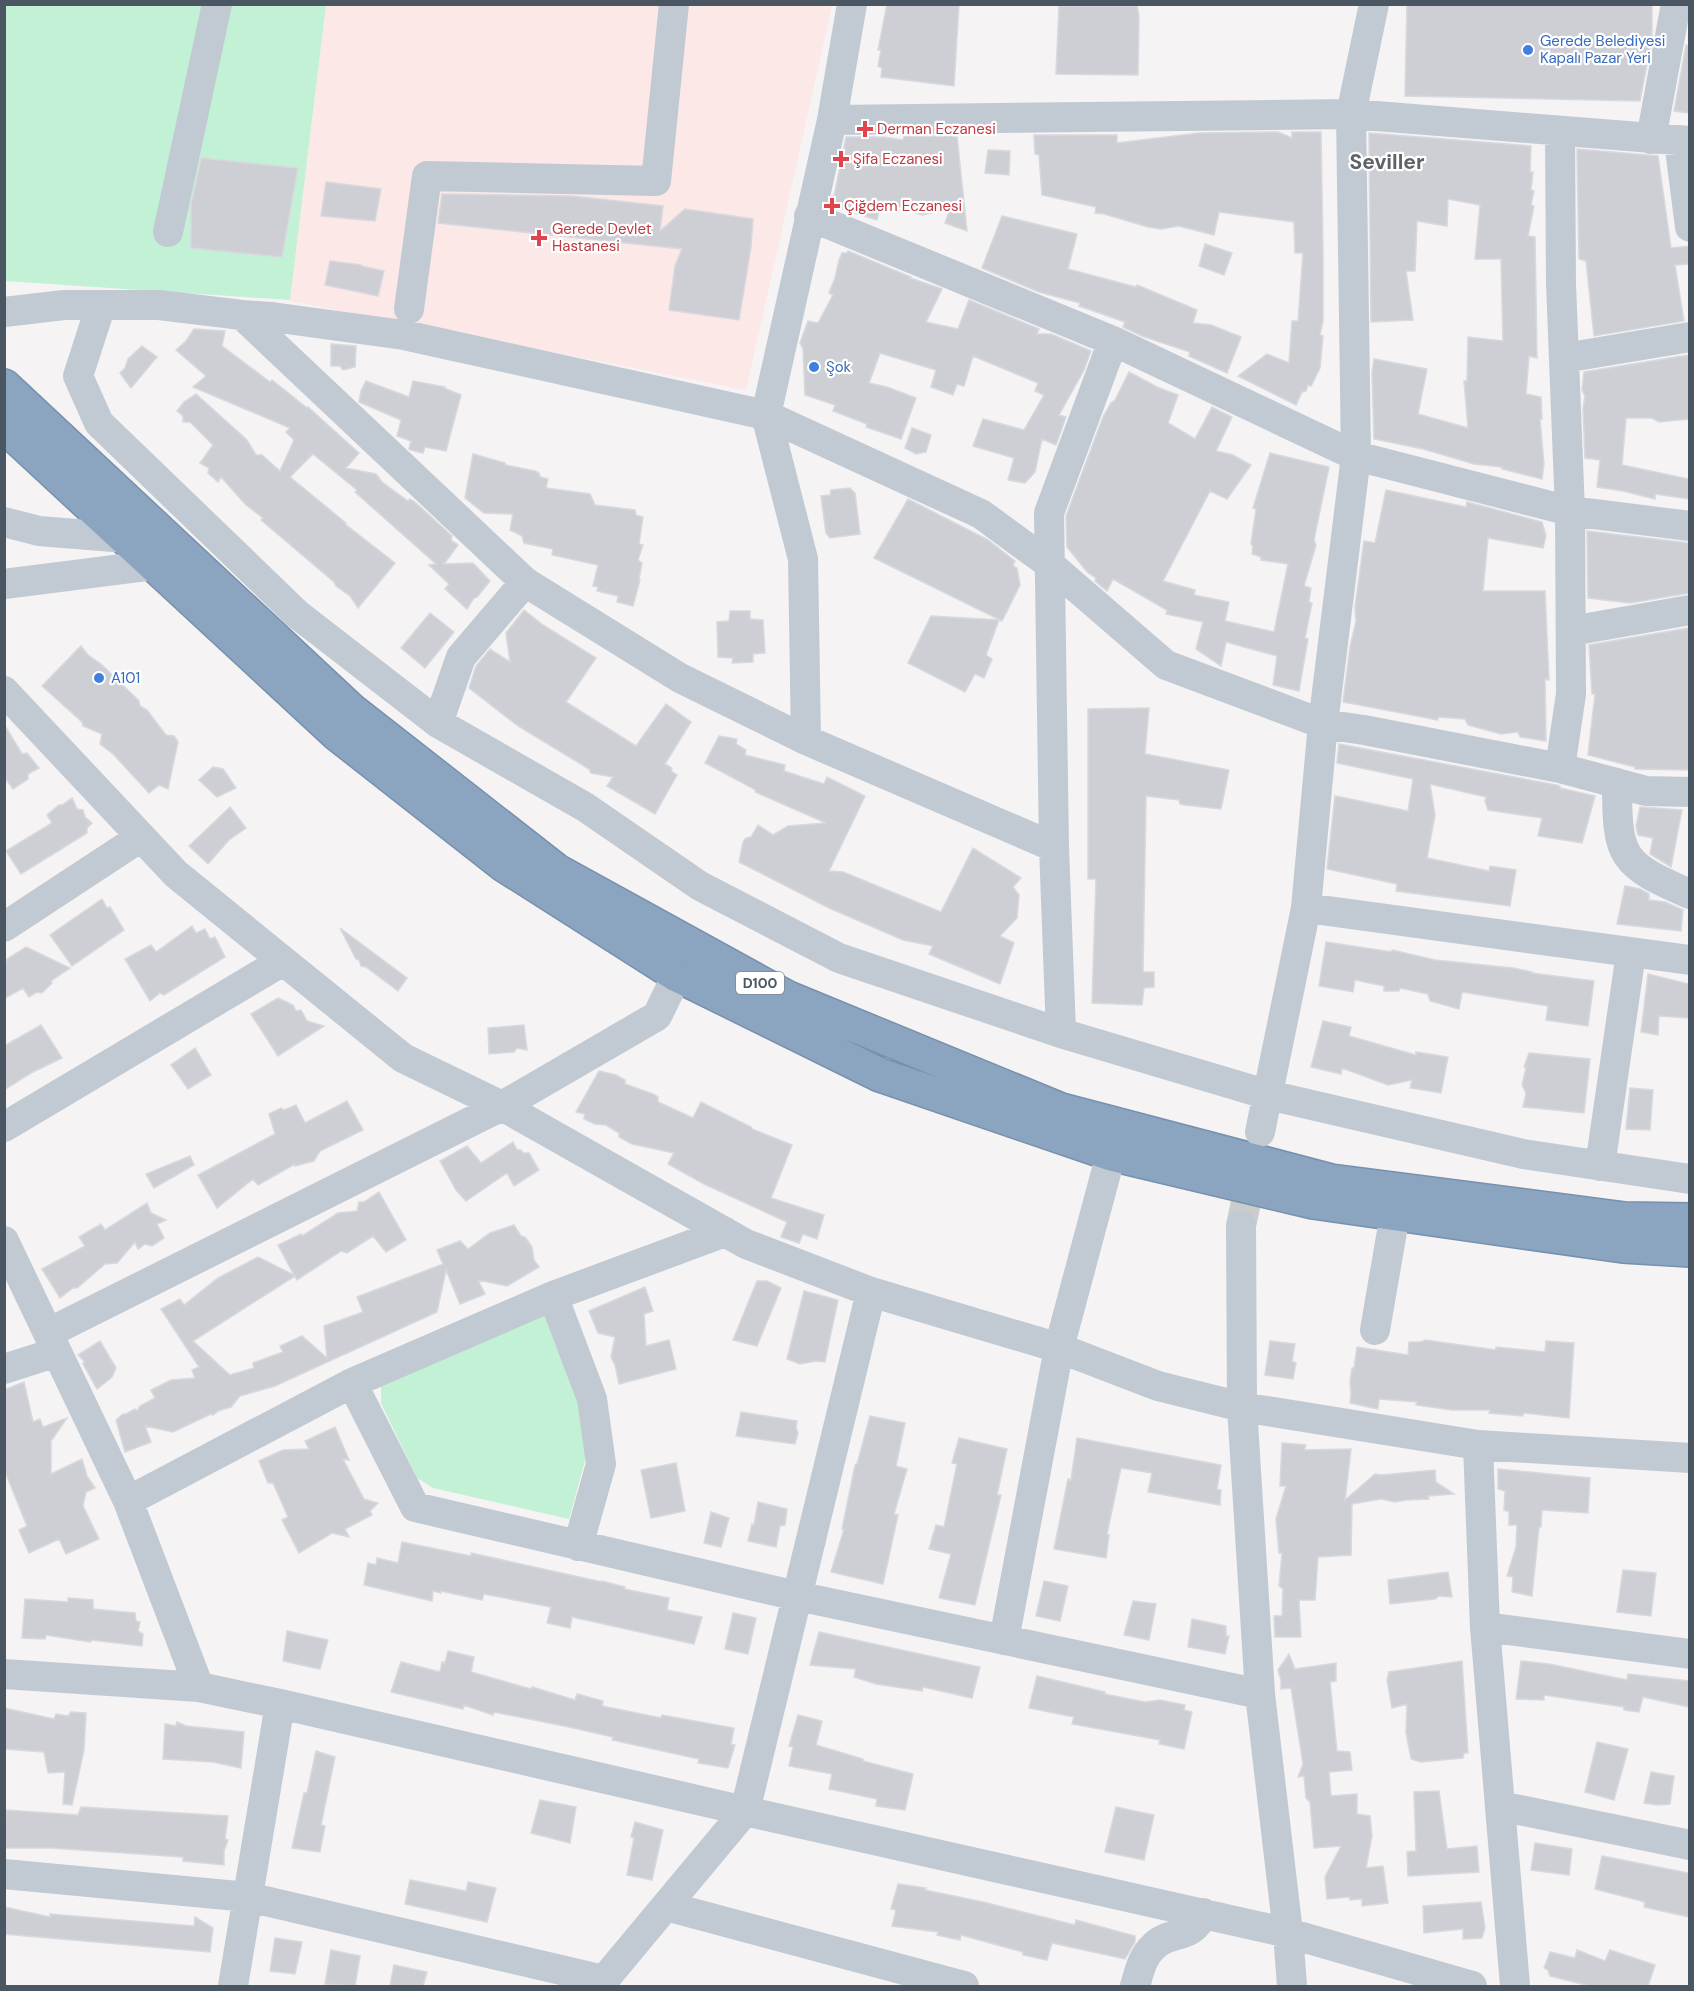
<svg xmlns="http://www.w3.org/2000/svg" width="1694" height="1991" viewBox="0 0 1694 1991" font-family="'DM Sans',sans-serif">
  <rect width="100%" height="100%" fill="#f5f3f3"/>
  <!-- medical -->
  <path fill="#fce8e6" d="M326,5H832L746,390L290,301Z"/>
  <!-- green -->
  <path fill="#c3f1d5" d="M4,5H326L290,300L5,281Z
    M537,1314L545,1316L581,1400L586,1457L569,1519L433,1488L417,1478L381,1403V1382Z"/>
  <!-- building -->
  <path fill="#cdcfd5" stroke="#d7d9de" stroke-width="1.5" d="M887,4H959L954,86L881,77L882,68L878,66L881,50H878Z
    M1407,4H1652V38L1640,101L1405,96Z
    M1059,6H1137L1139,16L1138,75L1056,74Z
    M1686,45L1689,46V113L1674,111Z
    M1278,132L1292,138V132H1321L1323,253V321L1320,335L1323,336L1320,368L1311,386L1308,385L1306,391L1302,392L1296,405L1238,376L1267,354L1289,363L1292,321H1298L1303,253H1295L1294,222L1219,212L1214,235L1179,226L1161,229L1148,227L1104,214L1095,213L1096,207L1042,195L1039,155L1035,154L1034,135H1117V143L1199,133Z
    M1369,133L1531,146L1530,172H1533L1531,190L1534,191L1531,205L1534,206L1528,236L1535,237L1537,358L1529,356L1526,394L1541,397L1542,419H1540L1544,464L1542,479L1502,469V467L1474,464L1423,449L1374,439L1372,372L1374,359L1427,369L1418,414L1468,428L1464,381H1467L1468,337L1503,341L1501,259H1475L1480,205L1448,199L1447,226L1417,221L1415,271H1406L1413,320L1371,322Z
    M904,136H957L967,231L945,223L950,209L922,215L881,200L877,220L832,206L846,137H883L903,140Z
    M1577,149L1658,156L1671,248L1689,246V264L1675,265L1684,321L1594,336L1586,261L1579,259Z
    M988,150L1010,151L1009,175L985,173Z
    M201,158L298,168L282,257L191,248V205Z
    M326,182L381,189L375,221L321,216Z
    M442,194L572,196L663,206L660,231L685,209L753,219L751,247L739,320L669,310L675,266L682,249L438,223Z
    M1002,216L1077,234L1068,269L1136,287L1137,285L1197,310L1193,323L1211,325L1241,337L1227,373L1189,356L1190,352L1142,336L1123,327L1125,322L1079,306L1080,303L1039,292L982,268Z
    M1205,244L1232,253L1224,275L1199,266Z
    M848,251L911,277L910,278L942,289L926,322L958,329L969,300L1039,329L1037,334H1051L1091,351L1084,370L1059,415L1066,417L1056,445L1042,439L1035,472L1025,483L1008,480L1014,458L973,446L983,419L1024,430L1044,395L1035,391L1038,383L973,356L964,386L957,384L953,395L931,387L936,370L880,353L869,383L887,387L916,398L901,439L866,427L867,424L833,411L835,405L805,395L803,349L800,343L808,321L818,323L833,295L829,293L835,278L839,260L842,253H847Z
    M330,261L361,265L362,266L384,271L378,296L325,285Z
    M194,329L225,331L222,346L270,382L272,380L307,408L308,407L359,453L346,468L376,474L382,482L408,501L410,499L416,503L452,536L451,540L458,545L444,564L473,563L490,581L477,597L474,598L467,609L445,589L449,584L429,565L436,564L355,492L357,490L313,454L290,477L346,523L345,524L395,563L358,608L350,596L336,586L334,582L261,520L263,518L246,505L221,477L218,482L208,473L209,468L200,463L213,445L190,422H183V416L177,411L184,402L196,394L247,440L256,455H262L280,471L294,440L286,432L290,428L193,387L206,376L176,350L186,341Z
    M331,344L356,346L355,367L343,370L340,366H331Z
    M142,346L157,357L131,388L120,373L125,368L128,359Z
    M1689,355V419L1659,422L1652,418H1626L1622,465L1689,479V499L1655,494V499L1623,491L1597,487L1600,460L1585,458L1583,408L1585,396L1582,390L1584,372Z
    M1129,372L1157,387L1178,395L1168,423L1195,439L1212,407L1232,417L1216,451L1233,455L1251,465L1227,499L1210,491L1163,581L1195,590L1194,595L1229,602L1225,621L1274,632L1288,564L1261,560V557L1252,554L1253,546L1251,544L1256,509L1253,508L1270,453L1329,467L1314,540L1316,545L1304,586L1311,588L1309,602L1312,603L1305,638L1308,639L1299,691L1273,685L1277,656L1226,642L1221,666L1196,649L1203,622L1166,614L1167,610L1113,579L1107,591L1095,581L1096,578L1087,572L1067,547L1066,516L1103,417L1111,403L1115,400Z
    M366,381L409,397L413,381L445,387L444,388L461,395L446,451L425,447L423,453L411,450L409,449L411,441L397,436L401,420L359,402L361,391Z
    M912,428L931,435L926,452L916,454L905,448Z
    M473,454L505,463V465L535,471L539,473L540,477L548,479L546,488L590,494L595,505L635,510L636,515L643,517L639,544L643,545L638,560L642,563L639,579L640,580L633,606L617,602L618,596L597,591L598,587L593,586L598,565L552,555L553,549L524,543L522,536L510,530L513,514L484,513L465,498Z
    M850,488L855,493L860,534L830,538L826,533L821,496L830,495L831,490Z
    M1386,490L1466,507L1467,502L1542,522L1546,536L1543,548L1488,538L1483,591H1545L1549,680L1545,679L1546,741L1520,737L1518,732L1501,734L1468,725L1465,719L1438,717V720L1343,702L1350,647L1356,621L1355,607L1364,541L1375,543Z
    M908,499L988,540L1015,561L1013,566L1017,568L1020,585L1002,621L874,558Z
    M1587,531L1689,543V593L1630,603L1588,598Z
    M524,610L543,625L596,658L566,702L636,746L666,704L691,722L665,764L672,768L671,771L677,775L655,814L607,786L613,777L591,773L589,769L518,726L469,688L476,666L490,649L510,662L506,633Z
    M730,611H750V619L763,620L765,653L753,654V662L732,663L733,658L718,657L717,622L729,621Z
    M430,613L454,632L425,668L401,648Z
    M931,616L999,620L986,655L992,659L984,678L975,674L965,692L908,663Z
    M1689,628V770L1635,769V767L1588,755L1595,694H1592L1589,645Z
    M81,646L88,655L101,664L139,701L140,706L147,710L166,735L174,736L178,742L168,789L159,785L149,793L113,754L100,744L102,734L83,726L82,722L42,686Z
    M1149,708L1145,754L1229,770L1221,809L1185,805L1180,804L1179,800L1146,796L1143,972H1154V987L1144,988L1142,1005L1092,1003L1096,879H1088V709Z
    M4,724L22,754L27,753L39,768L28,774V779L13,789L4,777Z
    M719,736L737,739L736,744L746,750L745,755L785,765L784,771L824,784L827,777L865,796L829,871L843,872L941,912L973,848L1021,878L1013,887L1019,895L1017,918L1000,936L1014,943L1000,984L929,954L933,946L903,940L829,908L739,862L743,842L746,838L751,837L758,825L773,835L788,826L826,823L755,792L756,790L705,763Z
    M1339,744L1556,785L1560,786V788L1595,796L1582,843L1538,836L1542,818L1488,810L1485,801L1486,797L1430,784L1435,815L1427,858L1489,871L1490,866L1516,870L1510,906L1396,891L1397,884L1327,869L1335,796L1408,811L1413,779L1337,763Z
    M213,767L223,769L236,788L217,797L199,780Z
    M72,798L77,809L83,810L85,817L92,823L87,828V833L21,874L6,851L52,823L47,815L59,805H62Z
    M230,807L246,828L229,840L208,864L189,846Z
    M1640,807L1682,810L1671,867L1650,854L1653,838L1638,835L1636,826Z
    M1625,886L1640,889L1649,894V900L1665,902L1683,910L1681,931L1617,924Z
    M102,899L107,908L110,907L124,930L72,966L50,935Z
    M192,926L196,933L205,929L210,939L215,937L225,957L164,995L160,993L150,1001L125,959L151,945L156,952Z
    M340,928L407,978L398,991L366,967L361,966L359,960L356,959Z
    M1326,942L1392,952V950L1435,960L1513,968L1532,972L1531,973L1594,981L1588,1026L1546,1020L1548,1006L1462,992L1459,1009L1430,1001L1428,994L1400,988L1399,991H1384V986L1355,980L1353,992L1319,986Z
    M26,947L70,968L51,981L52,983L42,993L37,992L29,997L23,988L4,999V970L7,959Z
    M1648,974L1689,984V1018L1659,1016L1658,1035L1641,1032Z
    M278,998L293,1005L296,1011L301,1010L307,1021L324,1026L278,1056L251,1014Z
    M1323,1021L1351,1027L1349,1036L1416,1055V1052L1448,1057L1441,1093L1410,1088L1412,1080L1388,1085L1342,1068L1341,1074L1311,1067Z
    M41,1025L62,1058L31,1073L4,1090V1046Z
    M524,1025L527,1050L517,1048L514,1052L489,1054L488,1028Z
    M195,1048L211,1075L188,1089L171,1065Z
    M1529,1053L1590,1059L1584,1113L1523,1107L1526,1093L1522,1085L1526,1068L1524,1067Z
    M599,1071L616,1075L625,1080V1084L653,1094L658,1097V1102L693,1118L701,1102L751,1127L752,1129L792,1145L771,1198L824,1215L817,1239L803,1234L799,1243L781,1237L787,1222L704,1184L668,1164L674,1153L632,1144L619,1137V1133L606,1125L595,1124L584,1119L585,1114L576,1112Z
    M1630,1088L1653,1090L1650,1130L1626,1129Z
    M347,1101L363,1130L320,1151L314,1161L295,1166V1164L258,1185L253,1179L217,1208L198,1175L275,1134L269,1114L281,1108L284,1110L296,1105L305,1123Z
    M513,1142L517,1150H521L523,1153H529L539,1170L514,1186L507,1173L466,1201L456,1190L440,1161L467,1146L481,1163Z
    M190,1156L194,1165L154,1188L146,1174Z
    M379,1192L406,1240L386,1252L373,1236L347,1253L341,1251L297,1280L295,1276L193,1341L230,1375L254,1368L253,1363L283,1352L280,1346L302,1336L327,1358L324,1326L363,1312L357,1297L443,1264L437,1250L460,1241L468,1249L490,1233L514,1225L521,1236L525,1237L532,1247L534,1260L539,1267L507,1286L478,1280L485,1294L460,1304L446,1270L437,1312L275,1386L240,1396L231,1407L218,1411L213,1415L211,1414L173,1432L145,1426L151,1442L125,1452L116,1420L123,1414H126L135,1409L137,1411L140,1406L155,1398L151,1390L171,1380L195,1378L192,1370L199,1367L161,1309L180,1299L184,1305L218,1278L258,1257L294,1275L278,1245L301,1234L302,1236L338,1213L357,1211L359,1202H364Z
    M147,1203L151,1213L166,1220L157,1224L164,1238L152,1246L145,1244L138,1249L135,1242L117,1263L105,1264L77,1288H73L60,1298L42,1269L85,1246L79,1237L101,1224L105,1230Z
    M757,1281H767L781,1288L757,1346L733,1340Z
    M645,1287L653,1311L644,1314L646,1346L669,1340L676,1369L619,1384L615,1365L611,1357L615,1337L598,1333L589,1311Z
    M804,1291L838,1300L825,1362L816,1361L800,1364L787,1359Z
    M1425,1340L1496,1350V1347L1545,1352L1546,1341L1574,1343L1569,1418L1523,1413V1416L1489,1413L1490,1410H1452L1416,1405L1417,1402L1379,1399L1378,1409L1350,1403L1351,1395L1350,1381L1352,1368H1354L1357,1347L1408,1355L1409,1342H1421Z
    M100,1341L116,1368L112,1377L97,1389L83,1364L84,1361L78,1355Z
    M1270,1341L1295,1344L1292,1361L1296,1363L1293,1379L1265,1375Z
    M24,1382L33,1422L40,1419L43,1427L67,1418L51,1441V1474L82,1459L87,1476L95,1488L86,1492L83,1506L99,1539L66,1554L59,1539L29,1553L19,1530L27,1526L4,1469V1390Z
    M741,1412L797,1421L796,1427L798,1433L795,1444L736,1436Z
    M870,1416L905,1423L896,1466L907,1469L894,1514L898,1515L883,1584L831,1572L844,1529H842L855,1465L857,1464Z
    M335,1427L349,1460L343,1459L364,1499L378,1503L370,1511L372,1515L345,1529L349,1537L332,1533L299,1553L282,1520L288,1517L273,1483H268L259,1461L283,1450L309,1449L305,1441Z
    M959,1438L1007,1449L997,1495H1001L975,1605L939,1598L951,1554L929,1549L936,1525L944,1527L957,1464L952,1463Z
    M1077,1438L1221,1465L1217,1489L1221,1490L1220,1505L1148,1492L1152,1473L1121,1468L1107,1534L1109,1535L1106,1558L1054,1549L1068,1479L1071,1480Z
    M1282,1443L1306,1445L1304,1450L1351,1449L1345,1500L1375,1474L1381,1475L1435,1470L1436,1482L1454,1494L1428,1496L1429,1499L1406,1500L1395,1502L1381,1499L1352,1504L1351,1555L1318,1557L1315,1600H1299L1301,1637H1275L1274,1616H1282L1283,1589L1279,1586L1282,1553H1279L1276,1519L1286,1486H1280Z
    M676,1463L685,1511L651,1518L641,1470Z
    M1498,1469L1590,1478L1588,1513L1542,1510L1541,1527H1539L1532,1596L1512,1592L1513,1577L1507,1576L1516,1547L1517,1525H1509V1512L1504,1510L1505,1491L1498,1489Z
    M758,1502L787,1509L785,1525L780,1526L776,1547L748,1541L752,1524L754,1525Z
    M711,1512L729,1518L721,1547L704,1543Z
    M402,1542L471,1556V1553L602,1582V1581L625,1587L624,1589L669,1598L667,1610L702,1617L694,1644L572,1617L570,1628L547,1623L551,1607L484,1594L482,1600L441,1591V1593L433,1591L432,1601L364,1585L368,1563L376,1565L377,1558L398,1563Z
    M1623,1570L1656,1573L1651,1616L1617,1612Z
    M1448,1572L1452,1597L1439,1596L1435,1599L1390,1604L1388,1580Z
    M1044,1581L1068,1586L1060,1621L1036,1616Z
    M68,1598L93,1600V1609L135,1613L136,1621L140,1622L138,1631L143,1634L142,1646L91,1640V1642L46,1635L45,1639L22,1638L25,1599L68,1602Z
    M1133,1601L1156,1604L1149,1640L1124,1635Z
    M733,1613L756,1618L748,1654L725,1649Z
    M1192,1619L1226,1626V1636H1229L1225,1654L1188,1647Z
    M287,1631L328,1640L320,1669L283,1661Z
    M819,1632L980,1667L972,1698L923,1687L922,1691L876,1684L854,1677L856,1669L810,1665Z
    M448,1651L474,1657L471,1672L531,1689L532,1687L575,1700L577,1694L603,1701L602,1706L661,1718L662,1715L734,1728L731,1744L735,1745L728,1768L698,1763L699,1759L612,1740L613,1737L569,1727L494,1712L493,1715L464,1705L463,1709L391,1692L401,1662L440,1672L442,1662L445,1663Z
    M1289,1654L1295,1669L1336,1663V1681L1330,1682L1337,1751L1350,1752L1352,1770L1329,1772L1331,1796L1357,1794V1814L1370,1816L1372,1836L1366,1868L1383,1866L1388,1903L1362,1906V1899L1350,1900L1349,1897L1327,1899L1325,1877L1341,1846L1314,1848L1310,1802L1306,1798L1304,1776L1298,1777L1303,1764L1291,1688L1281,1689V1680L1278,1670Z
    M1462,1661L1468,1753H1464L1463,1758L1421,1762L1411,1759L1406,1732L1407,1704L1392,1708L1387,1680L1389,1672Z
    M1521,1661L1549,1664L1627,1680L1628,1674L1689,1681V1707L1643,1697L1639,1712L1624,1710V1707L1544,1695V1700L1516,1699Z
    M1037,1676L1105,1692L1104,1694L1145,1702L1160,1700L1185,1705L1184,1710L1192,1712L1184,1749L1159,1744L1160,1740L1072,1724L1074,1717L1029,1708Z
    M4,1708L54,1719L56,1714L68,1716L71,1712L86,1713L84,1750L72,1805L63,1804L65,1772L48,1773L44,1752L4,1749Z
    M798,1715L822,1721L816,1745L863,1759V1761L913,1774L905,1810L876,1806L877,1799L829,1789L832,1774L789,1766L793,1747L789,1746Z
    M177,1722L186,1726L244,1732L241,1768L213,1762L163,1759L165,1724L176,1726Z
    M1597,1742L1628,1749L1614,1800L1585,1792Z
    M316,1751L335,1757L321,1825L325,1826L320,1852L292,1848L304,1793H307Z
    M1651,1772L1674,1776L1670,1804L1658,1805L1644,1803Z
    M1439,1791L1447,1849L1477,1846L1479,1872L1408,1876L1407,1852L1416,1851L1414,1792Z
    M540,1800L576,1807L570,1843L531,1833Z
    M81,1807L228,1816L225,1839L228,1840L224,1851V1865L183,1861V1857L51,1848H4L6,1810L78,1815Z
    M1116,1807L1154,1815L1144,1860L1105,1852Z
    M635,1822L663,1830L652,1880L627,1875L634,1838L631,1837Z
    M1535,1843L1572,1849L1569,1875L1531,1870Z
    M1602,1856L1689,1873V1917L1644,1907L1645,1902L1595,1889Z
    M410,1880L466,1891L468,1882L496,1888L487,1922L405,1904Z
    M898,1884L926,1888L925,1890L983,1902L1075,1925L1076,1920L1135,1936V1942L1125,1959L1052,1943L1047,1960L1023,1955V1952L961,1935L960,1940L937,1935L938,1932L892,1926L896,1910L891,1909Z
    M1481,1902L1485,1928L1482,1938L1463,1939V1929L1424,1933L1423,1906Z
    M4,1907L50,1917V1914L194,1926L195,1917L213,1928L210,1952L4,1934Z
    M275,1938L302,1942L295,1974L270,1971Z
    M331,1950L360,1956L355,1986L325,1984Z
    M1577,1950L1605,1961L1610,1950L1655,1965L1648,1986H1590L1550,1976L1548,1970L1544,1968L1550,1952L1575,1958Z
    M394,1965L427,1972L423,1986H390Z"/>
  <g fill="none" stroke-linecap="round" stroke-linejoin="round">
    <!-- minor-tunnel -->
    <path stroke="#caccce" stroke-width="30" stroke-dasharray="30 15" stroke-linecap="butt" d="M1241,1226L1254,1164"/>
    <defs>
      <path id="highway" d="M4,386L351,710L557,871L788,998L1061,1110L1331,1181L1625,1219L1690,1220
        M4,426L337,734L504,865L677,975L880,1075L1111,1154L1313,1202L1623,1246L1690,1250"/>
    </defs>
    <!-- highway casing -->
    <use href="#highway" stroke="#7690ad" stroke-width="36"/>
    <!-- minor -->
    <path stroke="#c1cad2" stroke-width="30" d="M832,120L1351,114L1690,141
      M1651,139L1676,4
      M1679,141L1690,227
      M809,216L1113,341L1356,456L1570,511L1690,526
      M168,232L217,4
      M101,305L78,376L99,423L297,614L438,723L585,807L700,886L839,958L1061,1033
      M409,309L427,176L656,181L674,4
      M4,312L64,305H159L242,315L272,317L404,335L766,415L981,514L1048,563L1166,665L1323,724L1364,730L1560,768L1646,791L1690,792
      M242,315L525,582L680,678L806,740L1054,847
      M1113,341L1049,513L1054,847L1061,1033L1269,1095L1523,1154L1690,1179
      M1564,358L1690,337
      M4,522L39,531L126,538
      M4,584L154,565
      M1571,631L1690,610
      M4,691L176,874L403,1058L502,1106L746,1244L871,1292L1059,1348L1004,1640
      M438,723L461,657L525,582
      M806,740L803,559L766,415L832,120L852,4
      M1560,768L1571,694L1570,511L1561,284L1560,131
      M1617,783C1617,858 1621,864 1690,894
      M1306,908L1690,960
      M4,927L141,837
      M4,1127L283,961
      M1260,1132L1306,908L1323,724L1356,456L1351,114L1374,4
      M1111,1154L1059,1348L1158,1386L1242,1407L1241,1226
      M1600,1166L1631,953
      M4,1241L128,1501L199,1687
      M553,1296L592,1399L601,1464L578,1546
      M1375,1330L1395,1214
      M48,1333L502,1106L657,1016L677,975
      M4,1369L57,1352
      M352,1383L415,1507L797,1596L1260,1694
      M1478,1445L1485,1627L1515,1986
      M128,1501L352,1383L553,1296L725,1232
      M1485,1627L1690,1654
      M4,1674L199,1687L280,1704L745,1811L1288,1933L1472,1986
      M1500,1806L1690,1845
      M4,1874L248,1897L604,1980
      M666,1906L964,1986
      M233,1986L280,1704
      M599,1986L745,1811L871,1292
      M1135,1986C1139,1973 1142,1957 1153,1947C1170,1929 1193,1941 1203,1913
      M1292,1986L1288,1933L1260,1694L1242,1407L1478,1445L1690,1458"/>
    <!-- highway -->
    <use href="#highway" stroke="#8ba5c1" stroke-width="33"/>
  </g>
  <!-- markers -->
  <g fill="#3f7fe0" stroke="#fff" stroke-width="2">
    <circle cx="1528" cy="50" r="6"/>
    <circle cx="814" cy="367" r="6"/>
    <circle cx="99" cy="678" r="6"/>
  </g>
  <g fill="#e0444e" stroke="#fff" stroke-width="2">
    <path d="M862 120h6v6h6v6h-6v6h-6v-6h-6v-6h6z"/>
    <path d="M838 150h6v6h6v6h-6v6h-6v-6h-6v-6h6z"/>
    <path d="M829 197h6v6h6v6h-6v6h-6v-6h-6v-6h6z"/>
    <path d="M536 229h6v6h6v6h-6v6h-6v-6h-6v-6h6z"/>
  </g>
  <g text-anchor="middle" dominant-baseline="central" stroke-width="4.5" stroke-linejoin="round" paint-order="stroke">
    <!-- shield labels -->
    <rect fill="#fff" stroke="#808990" stroke-width="1.5" x="736" y="972" width="48" height="22" rx="4.5"/>
    <g font-size="14" font-weight="bold" fill="#4a5661">
      <text x="760" y="983">D100</text>
    </g>
    <!-- shop labels -->
    <g font-size="15" fill="#366cbe" stroke="#fff" text-anchor="start">
      <text x="1540" y="41">Gerede Belediyesi<tspan x="1540" dy="17">Kapalı Pazar Yeri</tspan></text>
      <text x="826" y="367">Şok</text>
      <text x="111" y="678">A101</text>
    </g>
    <!-- health labels -->
    <g font-size="15" fill="#be3a42" stroke="#fff" text-anchor="start">
      <text x="877" y="129">Derman Eczanesi</text>
      <text x="853" y="159">Şifa Eczanesi</text>
      <text x="844" y="206">Çiğdem Eczanesi</text>
      <text x="552" y="229">Gerede Devlet<tspan x="552" dy="17">Hastanesi</tspan></text>
    </g>
    <!-- district labels -->
    <g font-size="21" font-weight="bold" fill="#5f6368" stroke="#fff">
      <text x="1387" y="162">Seviller</text>
    </g>
  </g>
  <!-- border -->
  <rect width="1694" height="1991" fill="none" stroke="#4a5661" stroke-width="12"/>
</svg>
